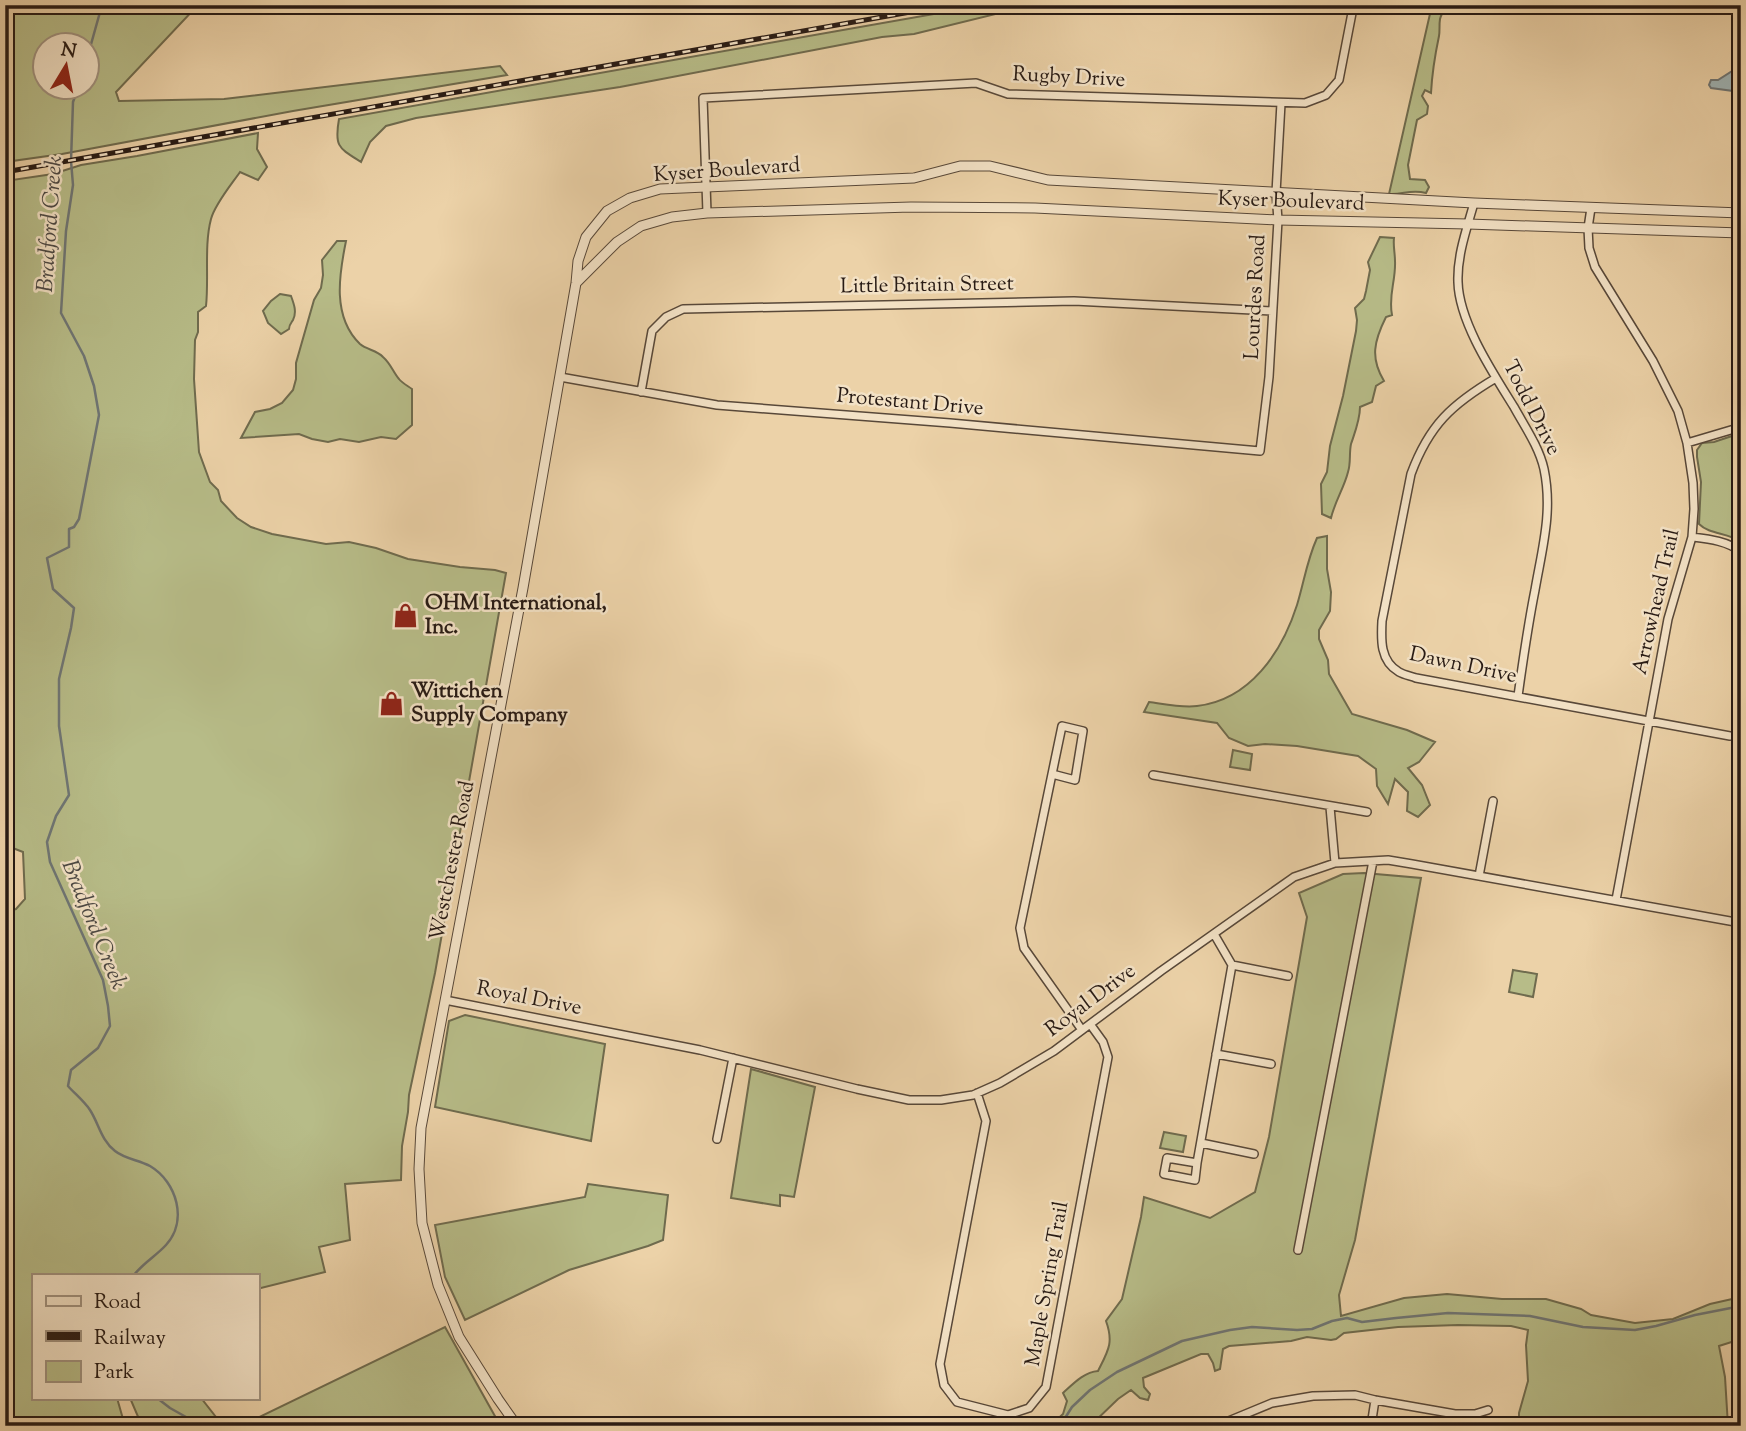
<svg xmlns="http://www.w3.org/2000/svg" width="1746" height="1431" viewBox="0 0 1746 1431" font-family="'Sorts Mill Goudy',serif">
  <rect width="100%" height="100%" fill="#ecd2a8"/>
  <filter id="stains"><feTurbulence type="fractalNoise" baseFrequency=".00286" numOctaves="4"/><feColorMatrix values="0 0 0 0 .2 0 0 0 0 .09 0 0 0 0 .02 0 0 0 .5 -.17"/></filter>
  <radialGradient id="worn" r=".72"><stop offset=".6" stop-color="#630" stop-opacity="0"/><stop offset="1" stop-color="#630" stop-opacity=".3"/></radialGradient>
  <!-- green -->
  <path fill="#b7bc88" stroke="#6f6b4e" stroke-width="2" fill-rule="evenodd" d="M5,5H198L116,92L119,101L224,99L500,66L507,75L293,111L62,154L5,162ZM46,46H88V88H46Z
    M985,5H1032L914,34L882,37L620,87L416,118L386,126L370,142L361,162C339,148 334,147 339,119Z
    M1432,5H1444L1442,8L1444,9C1443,12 1441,15 1440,19C1439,25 1440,31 1439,36C1435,55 1432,74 1431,93L1425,90L1422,96L1428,106L1427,114L1417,120L1408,165L1410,179L1425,180L1429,187L1426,193C1410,189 1403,195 1389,194Z
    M258,133L257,149L267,167L258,180L240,172C231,185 215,204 211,219C204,245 209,279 206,306L198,312V332L195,340L194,379L199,452L210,482L218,490L221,501L237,518L251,527L272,534L326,544L349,542L376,548L408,559L460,567L495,570L506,573L435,973L409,1095L408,1112L402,1146L401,1180L345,1184L350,1240L319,1247L325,1272L257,1289V1275H33V1398H117L125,1426H5V912L16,909L25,899L23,852L5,845V181L53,174L81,165L137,156Z
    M1380,237L1394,238C1393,246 1395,253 1395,261C1396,281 1388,295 1392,315L1386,317C1374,341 1370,358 1384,381L1376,386L1372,402L1360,407C1360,420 1355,432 1351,444C1349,453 1351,463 1348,472C1344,488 1335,501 1331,518L1322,514L1321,484L1327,472L1330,446L1343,396L1356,331L1357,320L1355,308L1364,299L1366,291L1370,270L1368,262Z
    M337,241H346C339,275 332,317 360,344C367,350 377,350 383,357C391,364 393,372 399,379C402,383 408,386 412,389V425L396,439L381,437L359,442L340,439L328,442L312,439L299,434L241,438L255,412L270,409L282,403L293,390L296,379V363L314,300L321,288L323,275L322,260Z
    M280,294L291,296C294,304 297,312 293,320C291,323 289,325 289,329L281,334L268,323L263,311L271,301Z
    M1741,433V542C1728,532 1710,535 1699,524L1701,482L1697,457V450L1702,443L1714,442Z
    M1327,536V569L1331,592L1330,611L1319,630V639L1328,660L1329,674L1352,714L1407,730L1435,742L1419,762L1408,768L1422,785L1430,805L1418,817L1407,811L1408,792L1395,779L1388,804L1377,786L1376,769L1358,756L1297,746L1265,744L1248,746L1229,738L1217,723L1144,712L1149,702C1164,704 1182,708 1197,706C1250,700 1282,652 1297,605C1304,582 1307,560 1317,538Z
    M1233,750L1252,754L1250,770L1230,767Z
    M1364,873L1421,878L1355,1240L1339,1295L1341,1316L1404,1298L1447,1294L1502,1299H1546L1581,1309L1591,1315L1635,1323L1673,1319L1710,1304L1741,1297V1339L1719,1346L1725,1377L1728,1426H1519V1413L1528,1381L1526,1345L1528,1330L1511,1326L1458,1325L1398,1327L1344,1333L1336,1339L1331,1340L1307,1337L1291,1341L1229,1346L1223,1349L1220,1369L1215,1371L1213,1363L1208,1354H1201L1143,1378L1144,1387L1150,1394L1148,1400L1140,1398L1131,1390L1118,1399L1090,1426H1050L1063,1414L1067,1401L1063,1393C1073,1384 1084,1372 1098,1371C1108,1351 1114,1343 1106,1321L1122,1299L1141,1217L1144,1197L1210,1218L1255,1192L1269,1137L1307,917L1299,893L1343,874Z
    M1513,970L1537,974L1533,997L1509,992Z
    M465,1015L605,1044L591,1141L435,1107L449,1021Z
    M751,1069L815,1087L794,1197L780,1195V1206L731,1198Z
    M1164,1132L1186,1136L1183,1152L1160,1148Z
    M588,1184L668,1195L663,1240L648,1246L569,1270L465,1320L445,1277L435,1225L585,1197Z
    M445,1327L496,1418L484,1426H241Z
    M130,1398H201L223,1426H142Z"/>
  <!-- water -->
  <path fill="#9fb4b5" stroke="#6f7675" stroke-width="2" d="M1733,5H1741V92L1711,88L1709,85L1711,80H1718L1732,71L1737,56Z"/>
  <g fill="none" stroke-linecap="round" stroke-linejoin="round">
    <!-- stream -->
    <path stroke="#6f7675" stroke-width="2.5" d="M88,55L102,5
      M78,88L73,102L71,161L73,185L66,231L61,313L84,356L94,386L99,415L79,519L74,527L69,529V547L47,558L53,589L74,608L71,628L59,679V726L69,795L56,816L47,842L50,862L103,980L108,1006L110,1026L98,1048L71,1070L68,1086C75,1094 84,1101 90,1110C99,1124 101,1140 115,1151C125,1159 139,1160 150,1166C177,1182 188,1221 166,1245C156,1256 143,1263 134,1275
      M157,1398L170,1408L202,1426
      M1060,1426L1072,1407L1090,1390L1117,1372L1182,1341L1230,1330L1252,1327L1297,1330L1312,1329L1332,1321L1347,1318L1362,1322L1396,1318L1448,1313L1530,1316L1583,1327L1635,1330L1656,1326L1695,1315L1741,1306"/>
    <defs>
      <path id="minor" d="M1474,203C1467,228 1457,255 1458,282C1459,322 1493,373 1514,407C1525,427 1539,447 1544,469C1553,512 1542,549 1535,590C1528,625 1523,660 1518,696
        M1591,208L1588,228L1589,248L1595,267L1653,361L1678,411L1687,443L1693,483L1694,509L1692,537L1668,619L1616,900
        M707,213L703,98L976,83L1008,94L1305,103L1326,95L1339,80L1352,13L1351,5
        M560,377L717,405L950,423L1260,451L1269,377L1278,220L1276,193L1281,103
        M1496,378C1452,404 1429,425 1411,474L1382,621C1381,640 1380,661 1399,672C1404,675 1411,676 1416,678L1730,736
        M641,392L652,331L666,317L683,309L1074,301L1272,311
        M1687,443L1741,427
        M1692,537C1709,539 1728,541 1741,552
        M1052,774L1075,780L1083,731L1062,726L1020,928L1024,948L1082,1030
        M1153,775L1367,812
        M1330,807L1335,863
        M1479,876L1493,801
        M1214,934L1232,965L1288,976
        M445,1000L700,1050L857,1089L909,1100H941L973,1095L1000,1083L1054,1051L1161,971L1294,877L1335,863L1388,860L1412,864L1741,923
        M1216,1054L1271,1064
        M977,1093L986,1121L940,1364L944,1385L957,1402L1008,1415L1029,1408L1046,1387L1108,1057L1103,1042L1090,1024
        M717,1139L733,1058
        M1201,1143L1254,1154
        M1167,1158L1197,1163L1195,1180L1164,1174Z
        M1197,1163L1232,965
        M1298,1250L1373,861
        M1219,1426L1226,1422L1272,1403L1313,1396L1355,1395L1375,1400L1455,1414H1475L1488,1410
        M1371,1426L1375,1400"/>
      <path id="tertiary" d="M576,283L617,242L641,226L672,217L707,213L911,207L1035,208L1278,220L1468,224L1741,233
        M517,1426L498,1399L459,1337L438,1285L422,1223L419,1169L421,1128L523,588L576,283L578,261L586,237L607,211L630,198L660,189L914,178L960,166H990L1048,180L1474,203L1741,213"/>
    </defs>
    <!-- minor casing -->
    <use href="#minor" stroke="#584839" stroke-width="10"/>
    <!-- tertiary casing -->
    <use href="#tertiary" stroke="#584839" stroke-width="11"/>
    <!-- minor -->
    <use href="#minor" stroke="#f3e2c6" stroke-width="7"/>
    <!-- tertiary -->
    <use href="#tertiary" stroke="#f3e2c6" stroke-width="9"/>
    <defs>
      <path id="rail" d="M5,172L950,5"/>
    </defs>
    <!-- rail casing -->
    <use href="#rail" stroke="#271a14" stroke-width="5"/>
    <!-- rail -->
    <use href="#rail" stroke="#f3e2c6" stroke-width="2.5" stroke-dasharray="8" stroke-linecap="butt"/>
  </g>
  <!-- icons -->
  <defs>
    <symbol id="shop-bare" viewBox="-9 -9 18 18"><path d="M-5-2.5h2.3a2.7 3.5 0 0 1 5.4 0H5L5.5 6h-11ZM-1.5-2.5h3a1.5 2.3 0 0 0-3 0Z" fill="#8f2418" stroke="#f3e2c6" stroke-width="2.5" paint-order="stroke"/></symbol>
  </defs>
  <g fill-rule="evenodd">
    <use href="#shop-bare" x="388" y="598" width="35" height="35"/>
    <use href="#shop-bare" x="374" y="686" width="35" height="35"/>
  </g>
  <g text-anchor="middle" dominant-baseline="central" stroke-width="5" stroke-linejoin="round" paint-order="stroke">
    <!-- street labels -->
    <g font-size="21" fill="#271a14" stroke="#f3e2c6">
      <text transform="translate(1069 78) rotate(3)">Rugby Drive</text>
      <text transform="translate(727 171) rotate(-4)">Kyser Boulevard</text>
      <text transform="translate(1291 202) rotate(2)">Kyser Boulevard</text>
      <text transform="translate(927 286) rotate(-1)">Little Britain Street</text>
      <text transform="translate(1256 297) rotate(-87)">Lourdes Road</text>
      <text transform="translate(910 403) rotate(5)">Protestant Drive</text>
      <text transform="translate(1531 408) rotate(63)">Todd Drive</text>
      <text transform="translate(1657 602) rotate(-77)">Arrowhead Trail</text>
      <text transform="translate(1463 666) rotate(12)">Dawn Drive</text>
      <text transform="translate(453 861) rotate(-79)">Westchester Road</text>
      <text transform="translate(529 999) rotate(11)">Royal Drive</text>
      <text transform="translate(1091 1001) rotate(-37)">Royal Drive</text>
      <text transform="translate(1048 1284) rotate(-80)">Maple Spring Trail</text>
    </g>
    <!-- poi labels -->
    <g font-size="21" font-weight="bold" fill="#271a14" stroke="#f3e2c6" text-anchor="start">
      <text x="425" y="604">OHM International,<tspan x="425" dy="24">Inc.</tspan></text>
      <text x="411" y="692">Wittichen<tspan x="411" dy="24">Supply Company</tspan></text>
    </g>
    <!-- water labels -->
    <g font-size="23" font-style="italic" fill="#4b4844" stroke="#f3e2c6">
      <text transform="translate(51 224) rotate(-86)">Bradford Creek</text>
      <text transform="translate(93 925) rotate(68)">Bradford Creek</text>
    </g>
  </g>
  <!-- margin -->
  <rect width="1746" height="1431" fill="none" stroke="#ecd2a8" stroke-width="28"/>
  <rect x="7" y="7" width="1732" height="1417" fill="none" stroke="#271a14" stroke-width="3.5"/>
  <rect x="14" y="14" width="1718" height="1403" fill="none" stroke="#271a14" stroke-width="2"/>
  <!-- legend -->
  <rect x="32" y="1274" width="228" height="126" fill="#f3e2c6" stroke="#a1927f" stroke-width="2"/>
  <rect x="46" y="1296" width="35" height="10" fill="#f3e2c6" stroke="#a1927f" stroke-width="2"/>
  <text x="94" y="1308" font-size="21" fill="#271a14">Road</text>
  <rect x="46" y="1331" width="35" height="10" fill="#271a14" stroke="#a1927f" stroke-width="2"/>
  <text x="94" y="1344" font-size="21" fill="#271a14">Railway</text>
  <rect x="46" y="1361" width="35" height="21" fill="#b7bc88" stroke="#a1927f" stroke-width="2"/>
  <text x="94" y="1378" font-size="21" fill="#271a14">Park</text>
  <!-- north arrow -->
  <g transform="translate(66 66) rotate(10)"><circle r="33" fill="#f3e2c6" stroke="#a1927f" stroke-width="2"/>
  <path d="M0-5L12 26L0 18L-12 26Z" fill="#8f2418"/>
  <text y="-10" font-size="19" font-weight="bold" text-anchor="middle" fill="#271a14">N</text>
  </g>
  <rect width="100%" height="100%" filter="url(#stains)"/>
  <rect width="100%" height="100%" fill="url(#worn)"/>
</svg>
